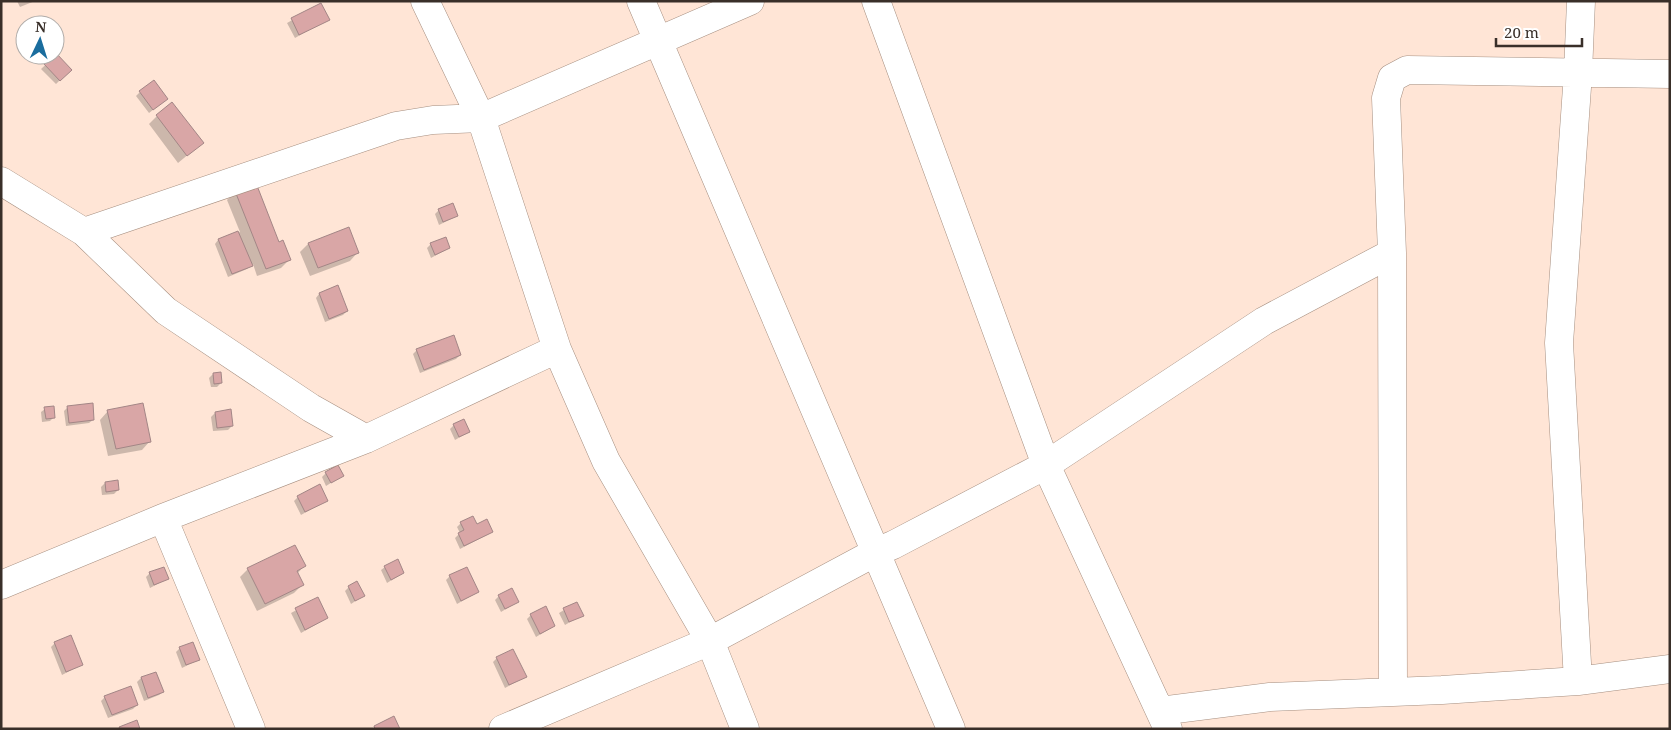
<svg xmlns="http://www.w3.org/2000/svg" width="1671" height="730" viewBox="0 0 1671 730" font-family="'Noto Serif',serif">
  <rect width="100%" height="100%" fill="#ffe5d6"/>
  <!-- shadow -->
  <path fill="#0003" d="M17,1H35L20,7Z
    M321,4L328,19L295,38L287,23Z
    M56,55L70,70L56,84L41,69Z
    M140,92L162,103L149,113L136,96Z
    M157,116L202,143L178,163L149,124Z
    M235,192L289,260L281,268L257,276L253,264L247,269L228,277L215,244L218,240L240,232L227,200Z
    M439,210L457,216L439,225L435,214Z
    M308,244L358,252L350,261L310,276L300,252Z
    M431,244L449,248L431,258L427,248Z
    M319,294L347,311L343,315L325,322L316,298Z
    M417,350L460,355L456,359L420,373L413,354Z
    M213,374L221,383L217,387H211L209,378Z
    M68,407L93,420L89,423L66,426L64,411Z
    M45,409L54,417L50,421L42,422L41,412Z
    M108,411L150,441L142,450L108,456L100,420Z
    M215,413L232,426L228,430L213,431L211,417Z
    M454,425L469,432L455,440L450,429Z
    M326,473L342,476L326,486L322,477Z
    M105,483L118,490L114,494L102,495L101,487Z
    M298,497L327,500L301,515L294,501Z
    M461,523L477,525L492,532L460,549L455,538L460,533L457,527Z
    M304,566L297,574L302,585L294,593L257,611L240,577L248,569Z
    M385,567L403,573L387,583L381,570Z
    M150,573L167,579L150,588L146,577Z
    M450,576L478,592L457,604L446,580Z
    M349,587L363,596L351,604L345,591Z
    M499,596L517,602L501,612L495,600Z
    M317,599L327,618L301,633L291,613Z
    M576,603L582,615L565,625L559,613Z
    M531,615L554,626L536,637L527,619Z
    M55,643L81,665L62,675L51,647Z
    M180,648L198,660L182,668L176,652Z
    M497,658L525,677L505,688L493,662Z
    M156,673L163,692L159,695L144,701L137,682L141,678Z
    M105,697L137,705L133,709L108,718L101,701Z"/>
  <!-- building -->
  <path fill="#d9a6a6" stroke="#a38686" d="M321,3L330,20L299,35L291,18Z
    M56,53L72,70L60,81L44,64Z
    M154,80L168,99L153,110L139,91Z
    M172,102L204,143L187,156L156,115Z
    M256,183L279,242L283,240L291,260L266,269L235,191Z
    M453,203L458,216L443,222L438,209Z
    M349,227L359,253L318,268L308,243Z
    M238,231L253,266L232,274L218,239Z
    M446,237L450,248L435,255L430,243Z
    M338,285L348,311L329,319L319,293Z
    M454,335L461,355L424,370L416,349Z
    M221,372L222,383L214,384L213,373Z
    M93,403L94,420L69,423L67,406Z
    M143,403L151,442L116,449L107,410Z
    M54,406L55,418L46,419L44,407Z
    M231,409L233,426L217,428L215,412Z
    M464,419L470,432L459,437L453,424Z
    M338,465L344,476L331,483L325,472Z
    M118,480L119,490L106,492L105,482Z
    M320,484L328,501L305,512L297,496Z
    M473,516L477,524L487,519L493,532L464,546L458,533L464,530L460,522Z
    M295,545L306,566L297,571L304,585L265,604L247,568Z
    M398,559L404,573L391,580L384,566Z
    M164,567L169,579L154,585L149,572Z
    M467,567L479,592L461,601L449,575Z
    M357,581L365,596L355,601L348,586Z
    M512,588L519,602L505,609L498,595Z
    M318,597L328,618L305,630L295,608Z
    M577,602L584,616L569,622L563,608Z
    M546,606L555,626L540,634L530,614Z
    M71,635L83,665L66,672L54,642Z
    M193,642L200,660L186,665L179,647Z
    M513,649L527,677L509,685L496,657Z
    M156,672L164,692L148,698L141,677Z
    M131,686L138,705L112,715L104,696Z
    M394,716L400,729H375L374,726Z
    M137,720L140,729H120L119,727Z"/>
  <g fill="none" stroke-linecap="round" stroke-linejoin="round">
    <defs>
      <path id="minor" d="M425,1L481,118L557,349
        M641,1L951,729
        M876,1L1046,465L1168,729
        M1,181L84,232L166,311L311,408L366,439
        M84,232L396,126L433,120L481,118L750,1
        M163,518L251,729
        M1,585L163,518L366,439L557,349L606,461L710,641L876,552L893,545L1046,465L1264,321L1392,253
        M1578,681L1559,343L1578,73L1581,1
        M1393,691L1392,253L1386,98L1392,78L1407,70L1670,74
        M1160,711L1270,697L1442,690L1578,681L1670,669
        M503,729L710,641L745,729"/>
    </defs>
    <!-- minor casing -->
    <use href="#minor" stroke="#a68f80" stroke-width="29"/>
    <!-- minor -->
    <use href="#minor" stroke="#fff" stroke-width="28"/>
  </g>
  <!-- border -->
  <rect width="1671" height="730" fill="none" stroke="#392f29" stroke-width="5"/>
  <!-- north arrow -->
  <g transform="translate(40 40) rotate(4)"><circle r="24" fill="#ffffff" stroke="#b0aca9"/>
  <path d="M0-4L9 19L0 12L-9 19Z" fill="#1a6d9e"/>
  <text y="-8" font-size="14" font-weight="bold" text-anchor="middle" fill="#392f29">N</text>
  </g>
  <!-- scale -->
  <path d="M1496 38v8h86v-8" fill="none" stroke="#392f29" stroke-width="2.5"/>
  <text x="1504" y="38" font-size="15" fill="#392f29" stroke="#ffffff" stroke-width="4" paint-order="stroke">20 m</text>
</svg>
